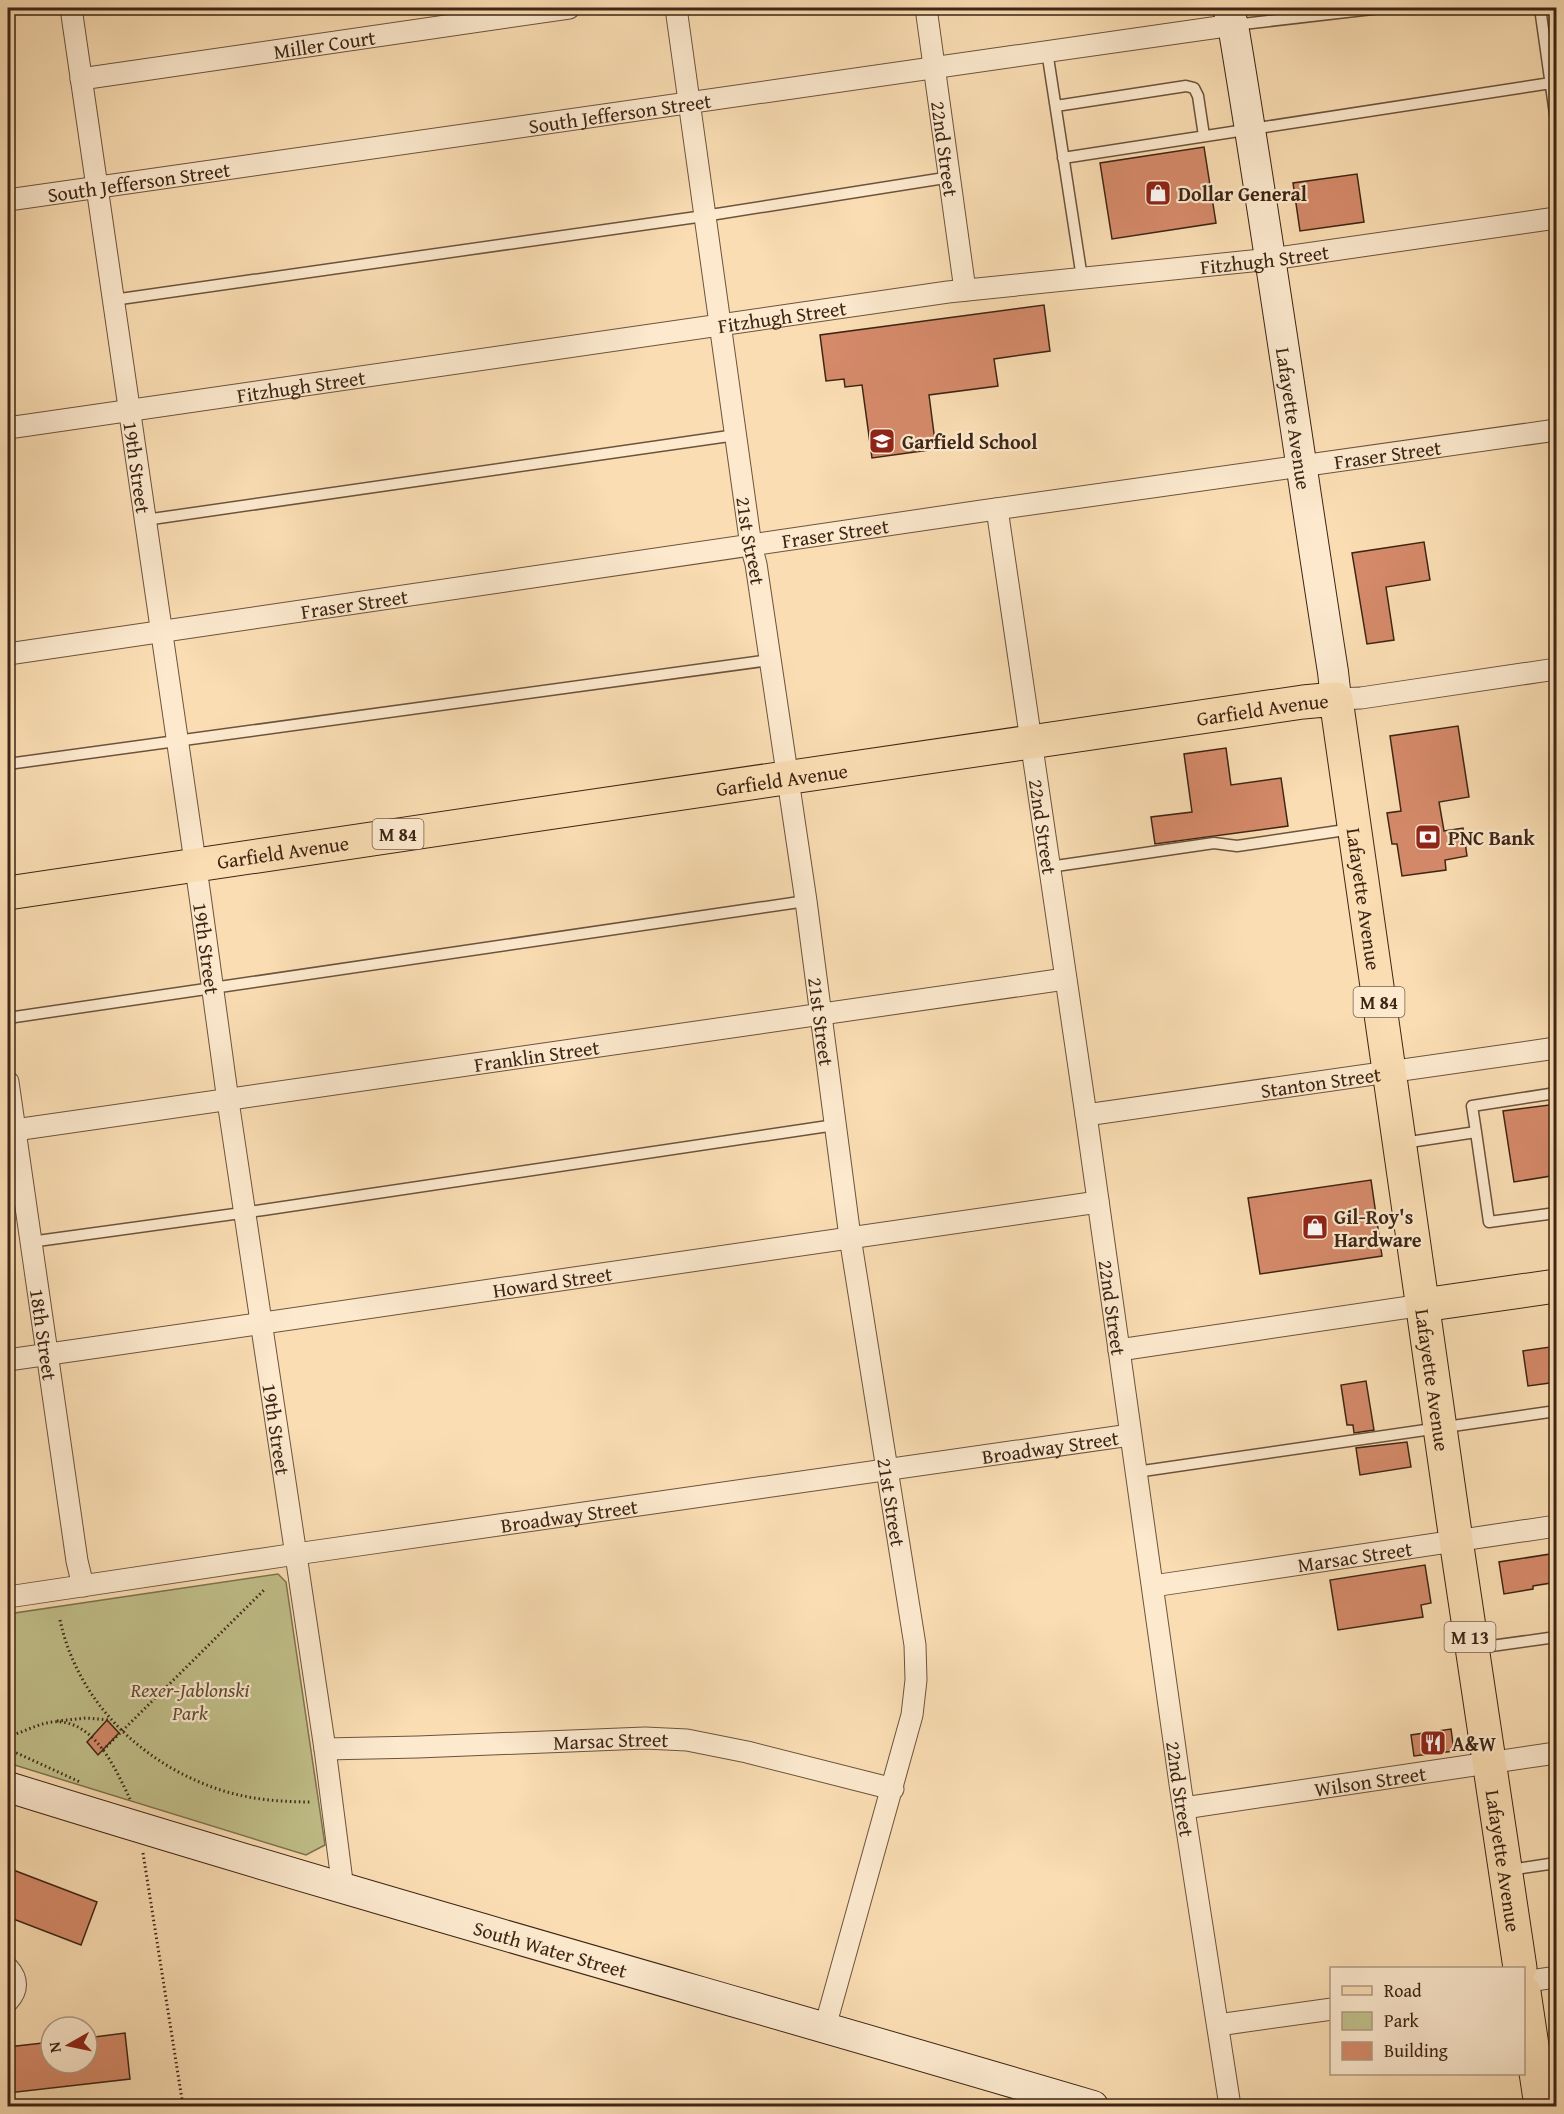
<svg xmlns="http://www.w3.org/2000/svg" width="1564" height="2114" viewBox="0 0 1564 2114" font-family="'Gentium Book Plus',serif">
  <rect width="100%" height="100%" fill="#faddb3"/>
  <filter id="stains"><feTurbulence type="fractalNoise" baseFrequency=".00333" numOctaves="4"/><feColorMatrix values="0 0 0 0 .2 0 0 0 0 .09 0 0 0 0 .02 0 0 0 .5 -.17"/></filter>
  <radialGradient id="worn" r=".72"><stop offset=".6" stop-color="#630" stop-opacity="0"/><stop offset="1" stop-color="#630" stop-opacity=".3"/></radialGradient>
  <!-- green -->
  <path fill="#c1c08a" stroke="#7f7250" stroke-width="1.5" d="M278,1574L286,1582L325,1845L306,1855L8,1763V1614Z"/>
  <!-- building -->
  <path fill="#d58a6a" stroke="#3d2515" stroke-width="1.5" d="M1204,147L1216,223L1112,239L1100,163Z
    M1357,174L1364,222L1300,231L1293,183Z
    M1044,305L1050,351L994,359L998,386L929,395L936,449L872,458L862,385L845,387L844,379L826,381L820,335Z
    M1424,542L1430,580L1386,587L1394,640L1367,644L1352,553Z
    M1458,726L1469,797L1439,802L1444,831L1463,828L1467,856L1445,860L1446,870L1402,876L1397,844H1392L1387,813L1401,811L1390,736Z
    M1226,748L1231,785L1281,778L1288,826L1155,844L1151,817L1192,812L1184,754Z
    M1557,1104V1175L1514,1182L1503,1111Z
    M1371,1180L1382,1256L1260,1274L1248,1198Z
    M1557,1346V1382L1528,1386L1523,1351Z
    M1366,1381L1374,1430L1354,1433L1353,1425H1347L1341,1385Z
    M1407,1442L1411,1467L1360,1475L1356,1448Z
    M1557,1553V1582L1533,1586V1589L1504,1594L1499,1562Z
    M1425,1565L1431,1603L1421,1605L1423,1617L1338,1630L1330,1580Z
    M107,1720L119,1733L98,1755L87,1742Z
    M1451,1729L1454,1751L1414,1756L1411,1735Z
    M8,1868L97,1902L81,1945L8,1917Z
    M125,2033L130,2079L8,2093V2047L51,2042V2063H87V2038Z"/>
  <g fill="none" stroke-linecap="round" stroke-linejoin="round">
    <defs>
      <path id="lane" d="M1540,8L1556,121
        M1234,25L1381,8
        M1047,51L1082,278
        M1056,106L1186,86L1194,88L1198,96L1204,136
        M1063,158L1551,83
        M113,300L704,216L951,177
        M145,520L736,435
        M8,764L770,660
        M1049,867L1214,843L1237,846L1352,829
        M8,1018L806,901
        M1476,1132L1472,1106L1556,1093
        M1403,1143L1476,1132L1489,1222L1556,1213
        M30,1242L263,1210L835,1125
        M1136,1472L1556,1411
        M1477,1648L1556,1637
        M1509,1870L1556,1863"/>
      <g id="street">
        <path id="s1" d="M71,8L200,896L228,1101L325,1749L343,1889"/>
        <path id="s2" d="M676,8L751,546L756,564L806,901L850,1237L915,1645L916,1680L912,1715L825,2027"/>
        <path id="s3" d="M926,8L965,290"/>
        <path id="s4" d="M81,79L569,8"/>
        <path id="s5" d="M8,200L1233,25"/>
        <path id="s6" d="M8,428L948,292L1271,259L1556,218"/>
        <path id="s7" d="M997,509L1086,1115L1181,1791L1230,2106"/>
        <path id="s8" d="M8,654L982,511L1556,430"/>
        <path d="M1336,699L1361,698L1556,669"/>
        <path id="s9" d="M8,1082L77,1561L83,1586"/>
        <path id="s10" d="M1086,1115L1556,1048"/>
        <path id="s11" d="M8,1131L1065,979"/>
        <path d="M1119,1350L1423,1305"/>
        <path id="s12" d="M8,1360L1098,1202"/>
        <path id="s13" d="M1153,1586L1556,1526"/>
        <path id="s14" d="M8,1597L296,1554L1130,1435"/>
        <path id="s15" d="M325,1749L418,1747L645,1738L687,1740L747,1752L893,1789"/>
        <path id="s16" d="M1184,1808L1556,1753"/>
        <path d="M8,1968C18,1979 18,1990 8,2001"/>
        <path d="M1524,1982L1556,1977"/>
        <path d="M1218,2025L1332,2009"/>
      </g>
      <g id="secondary">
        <path id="s17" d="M1228,8L1233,25C1269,240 1299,456 1333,672L1336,699"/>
        <path id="s18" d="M8,1787C368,1899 731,1999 1093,2106"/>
      </g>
      <g id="primary">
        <path id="s19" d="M8,893C439,826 872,768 1303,702L1336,699L1456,1540L1520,1968"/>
        <path d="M1423,1305L1556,1286"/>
        <path d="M1524,1992L1541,2106"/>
      </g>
    </defs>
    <!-- lane casing -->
    <use href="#lane" stroke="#6c533c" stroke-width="13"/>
    <!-- street casing -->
    <use href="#street" stroke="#6c533c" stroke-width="23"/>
    <!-- secondary casing -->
    <use href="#secondary" stroke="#3d2515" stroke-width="32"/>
    <!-- primary casing -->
    <use href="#primary" stroke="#3d2515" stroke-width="35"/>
    <!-- path -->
    <path stroke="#3d2515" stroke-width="3" stroke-dasharray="1.5 3" stroke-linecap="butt" d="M60,1620C77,1699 138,1760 212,1787C244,1799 278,1802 312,1802
      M57,1721L86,1718L110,1720
      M8,1736C23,1733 36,1724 52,1722C94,1718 115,1768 130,1799
      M8,1749L80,1782
      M103,1750L264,1590
      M143,1853L183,2106"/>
    <!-- lane -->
    <use href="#lane" stroke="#fce9ce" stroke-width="10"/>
    <!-- street -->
    <use href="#street" stroke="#fce9ce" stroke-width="21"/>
    <!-- secondary -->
    <use href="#secondary" stroke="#fce9ce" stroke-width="30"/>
    <!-- primary -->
    <use href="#primary" stroke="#faddb3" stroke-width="33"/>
  </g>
  <!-- icons -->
  <defs>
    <symbol id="shop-square" viewBox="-11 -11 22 22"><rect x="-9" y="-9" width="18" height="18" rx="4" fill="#8f2418" stroke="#fce9ce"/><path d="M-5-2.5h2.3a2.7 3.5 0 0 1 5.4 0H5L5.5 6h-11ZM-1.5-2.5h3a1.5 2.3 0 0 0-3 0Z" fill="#fff"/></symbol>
    <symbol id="school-square" viewBox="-11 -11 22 22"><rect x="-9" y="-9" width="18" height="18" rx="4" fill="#8f2418" stroke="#fce9ce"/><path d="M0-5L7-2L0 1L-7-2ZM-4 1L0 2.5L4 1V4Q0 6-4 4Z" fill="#fff"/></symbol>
    <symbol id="bank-square" viewBox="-11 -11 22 22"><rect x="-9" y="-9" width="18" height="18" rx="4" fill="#8f2418" stroke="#fce9ce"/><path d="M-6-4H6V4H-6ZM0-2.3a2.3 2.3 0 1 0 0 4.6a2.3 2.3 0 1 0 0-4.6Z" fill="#fff"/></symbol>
    <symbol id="restaurant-square" viewBox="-11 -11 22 22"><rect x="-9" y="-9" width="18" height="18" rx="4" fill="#8f2418" stroke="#fce9ce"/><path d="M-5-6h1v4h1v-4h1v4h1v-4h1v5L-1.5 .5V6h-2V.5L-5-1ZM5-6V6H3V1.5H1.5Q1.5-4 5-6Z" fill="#fff"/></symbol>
  </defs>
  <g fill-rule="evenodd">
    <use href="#shop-square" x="1143" y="178" width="30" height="30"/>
    <use href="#school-square" x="867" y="426" width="30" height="30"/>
    <use href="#bank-square" x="1413" y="822" width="30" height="30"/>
    <use href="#shop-square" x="1300" y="1212" width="30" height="30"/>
    <use href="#restaurant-square" x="1418" y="1728" width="30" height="30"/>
  </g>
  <g text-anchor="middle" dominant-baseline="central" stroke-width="4.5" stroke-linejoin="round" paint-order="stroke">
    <!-- shield labels -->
    <g fill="#fce9ce" stroke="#76604c" stroke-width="1.5">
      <rect x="372.5" y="819" width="51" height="30" rx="4.5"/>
      <rect x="1353.5" y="987" width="51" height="30" rx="4.5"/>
      <rect x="1444.5" y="1622" width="51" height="30" rx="4.5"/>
    </g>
    <g font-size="18" font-weight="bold" fill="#3d2515">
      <text x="398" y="834">M 84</text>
      <text x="1379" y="1002">M 84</text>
      <text x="1470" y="1637">M 13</text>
    </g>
    <!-- street labels -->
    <g font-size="20" fill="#3d2515" stroke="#fce9ce">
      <text stroke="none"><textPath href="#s4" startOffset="246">Miller Court</textPath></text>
      <text stroke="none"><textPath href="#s5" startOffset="618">South Jefferson Street</textPath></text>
      <text stroke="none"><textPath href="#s3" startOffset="142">22nd Street</textPath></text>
      <text stroke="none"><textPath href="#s5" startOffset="132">South Jefferson Street</textPath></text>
      <text stroke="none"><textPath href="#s6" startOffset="1268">Fitzhugh Street</textPath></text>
      <text stroke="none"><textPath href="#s6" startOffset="782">Fitzhugh Street</textPath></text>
      <text stroke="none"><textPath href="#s6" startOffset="296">Fitzhugh Street</textPath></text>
      <text stroke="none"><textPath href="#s17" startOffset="416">Lafayette Avenue</textPath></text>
      <text stroke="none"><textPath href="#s8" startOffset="1394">Fraser Street</textPath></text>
      <text stroke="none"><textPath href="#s1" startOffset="464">19th Street</textPath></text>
      <text stroke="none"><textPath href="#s8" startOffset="836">Fraser Street</textPath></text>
      <text stroke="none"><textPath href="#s2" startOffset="538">21st Street</textPath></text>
      <text stroke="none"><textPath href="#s8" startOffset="350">Fraser Street</textPath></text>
      <text stroke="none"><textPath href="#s19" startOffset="1268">Garfield Avenue</textPath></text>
      <text stroke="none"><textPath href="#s19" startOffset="782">Garfield Avenue</textPath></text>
      <text stroke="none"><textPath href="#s7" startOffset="321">22nd Street</textPath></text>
      <text stroke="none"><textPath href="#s19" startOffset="278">Garfield Avenue</textPath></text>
      <text stroke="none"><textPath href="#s19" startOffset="1544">Lafayette Avenue</textPath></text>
      <text stroke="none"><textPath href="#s1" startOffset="950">19th Street</textPath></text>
      <text stroke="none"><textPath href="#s2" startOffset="1024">21st Street</textPath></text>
      <text stroke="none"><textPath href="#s11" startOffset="534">Franklin Street</textPath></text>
      <text stroke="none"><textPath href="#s10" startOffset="237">Stanton Street</textPath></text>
      <text stroke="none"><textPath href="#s12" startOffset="550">Howard Street</textPath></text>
      <text stroke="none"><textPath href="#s7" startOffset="807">22nd Street</textPath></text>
      <text stroke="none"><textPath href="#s9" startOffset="255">18th Street</textPath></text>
      <text stroke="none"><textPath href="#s19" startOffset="2030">Lafayette Avenue</textPath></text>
      <text stroke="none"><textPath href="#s1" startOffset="1436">19th Street</textPath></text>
      <text stroke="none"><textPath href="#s14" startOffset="1053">Broadway Street</textPath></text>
      <text stroke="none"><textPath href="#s2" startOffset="1510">21st Street</textPath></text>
      <text stroke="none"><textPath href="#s14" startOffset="567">Broadway Street</textPath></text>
      <text stroke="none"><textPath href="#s13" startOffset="204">Marsac Street</textPath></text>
      <text stroke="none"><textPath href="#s15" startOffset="286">Marsac Street</textPath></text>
      <text stroke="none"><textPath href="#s16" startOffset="188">Wilson Street</textPath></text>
      <text stroke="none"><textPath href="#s7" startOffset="1293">22nd Street</textPath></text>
      <text stroke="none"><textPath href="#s19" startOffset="2516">Lafayette Avenue</textPath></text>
      <text stroke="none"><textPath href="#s18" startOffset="566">South Water Street</textPath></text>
    </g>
    <!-- poi labels -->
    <g font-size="20" font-weight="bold" fill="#3d2515" stroke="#fce9ce" text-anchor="start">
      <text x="1178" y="193">Dollar General</text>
      <text x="902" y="441">Garfield School</text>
      <text x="1448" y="837">PNC Bank</text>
      <text x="1334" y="1216">Gil-Roy's<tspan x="1334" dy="23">Hardware</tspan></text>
      <text x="1452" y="1743">A&amp;W</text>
    </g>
    <!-- park labels -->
    <g font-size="20" font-style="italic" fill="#5e4c32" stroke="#fce9ce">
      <text x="190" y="1689">Rexer-Jablonski<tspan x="190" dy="23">Park</tspan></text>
    </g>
  </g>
  <!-- margin -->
  <rect width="1564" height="2114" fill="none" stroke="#faddb3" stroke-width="30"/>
  <rect x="9" y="9" width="1546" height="2096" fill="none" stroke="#3d2515" stroke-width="3"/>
  <rect x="15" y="15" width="1534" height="2084" fill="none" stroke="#3d2515" stroke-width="1.5"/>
  <!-- legend -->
  <rect x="1330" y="1967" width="195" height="108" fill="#fce9ce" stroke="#b09b84" stroke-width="1.5"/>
  <rect x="1342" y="1986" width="30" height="9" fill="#faddb3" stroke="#b09b84" stroke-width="1.5"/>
  <text x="1384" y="1997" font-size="18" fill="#3d2515">Road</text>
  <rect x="1342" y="2012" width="30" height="18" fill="#c1c08a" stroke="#b09b84" stroke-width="1.5"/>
  <text x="1384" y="2027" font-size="18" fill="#3d2515">Park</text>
  <rect x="1342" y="2042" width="30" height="18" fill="#d58a6a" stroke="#b09b84" stroke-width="1.5"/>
  <text x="1384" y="2057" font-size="18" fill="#3d2515">Building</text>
  <!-- north arrow -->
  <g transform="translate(69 2045) rotate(261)"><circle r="28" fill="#fce9ce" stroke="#b09b84" stroke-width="1.5"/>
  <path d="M0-4.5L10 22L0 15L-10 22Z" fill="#8f2418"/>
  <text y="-9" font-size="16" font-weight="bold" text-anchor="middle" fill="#3d2515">N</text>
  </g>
  <rect width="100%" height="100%" filter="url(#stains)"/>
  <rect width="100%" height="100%" fill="url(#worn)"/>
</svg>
